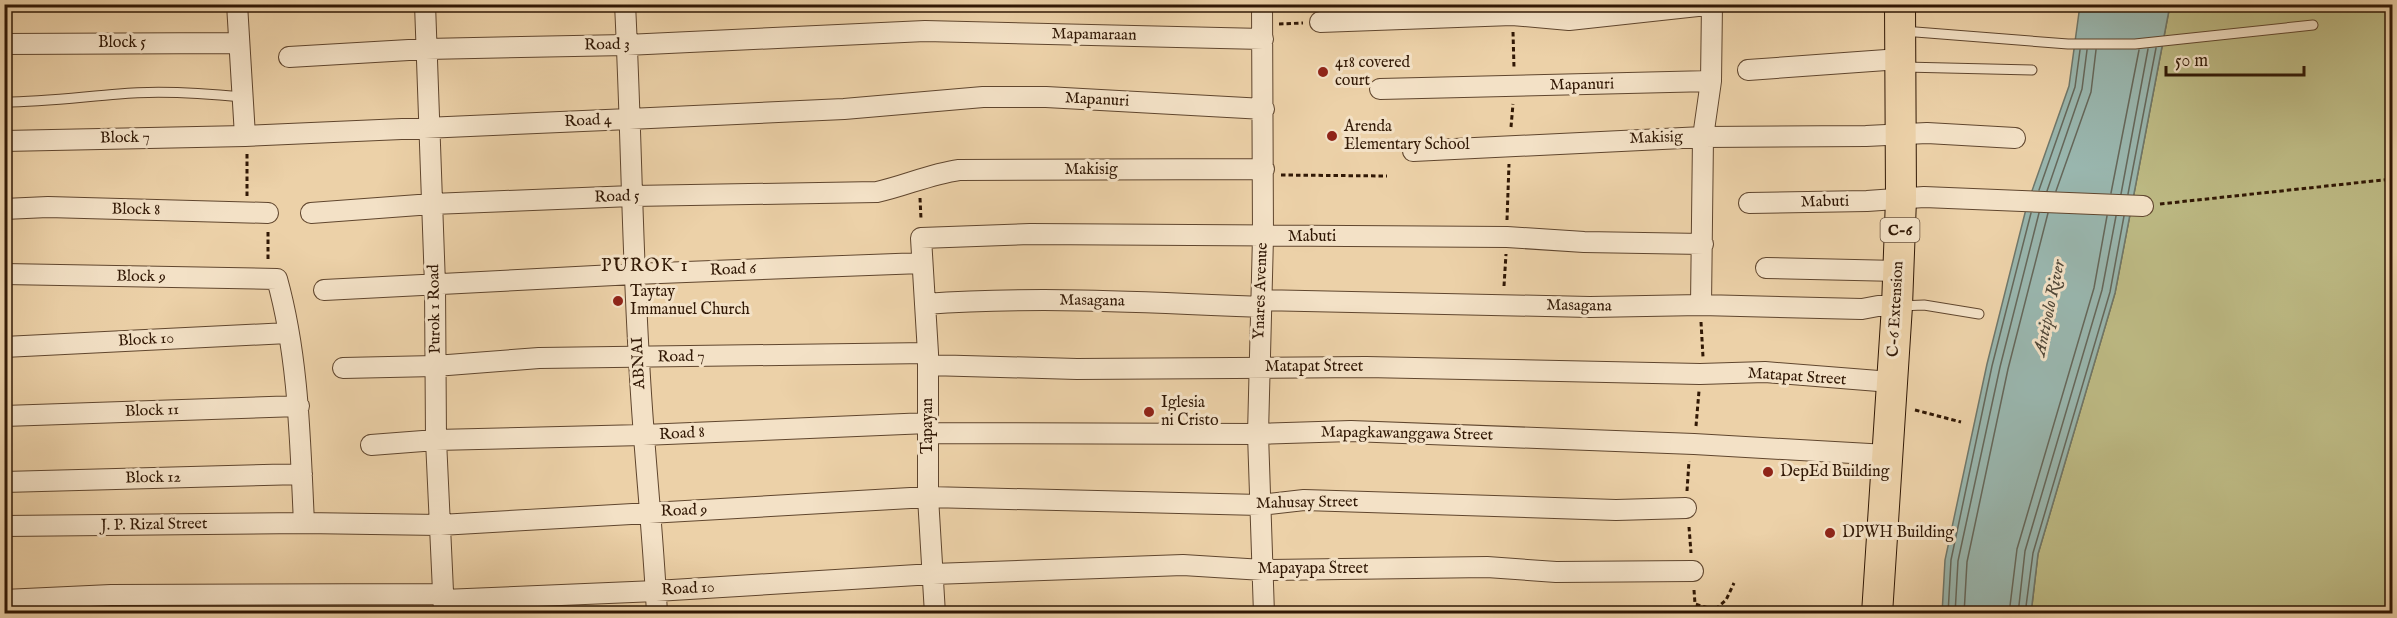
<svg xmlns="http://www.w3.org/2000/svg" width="2397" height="618" viewBox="0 0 2397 618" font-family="'IM FELL English',serif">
  <rect width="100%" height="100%" fill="#ecd1a8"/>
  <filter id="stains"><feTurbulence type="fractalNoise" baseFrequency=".00333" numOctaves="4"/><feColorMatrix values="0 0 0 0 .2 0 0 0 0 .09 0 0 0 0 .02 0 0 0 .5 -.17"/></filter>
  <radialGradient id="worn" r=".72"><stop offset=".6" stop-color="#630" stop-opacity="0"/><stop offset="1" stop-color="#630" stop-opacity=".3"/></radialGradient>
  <!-- green -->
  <path fill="#bdba84" stroke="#776944" stroke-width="1.5" d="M2170,5H2392V613L2031,614L2038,554L2115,293Z"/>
  <!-- water -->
  <path fill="#99b6ae" stroke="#6f776a" stroke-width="1.5" d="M2080,5H2170L2115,293L2038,554L2031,613L1942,614L1945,560L1987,364L2027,205L2069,86Z"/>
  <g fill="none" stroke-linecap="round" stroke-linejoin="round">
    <!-- shore -->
    <path stroke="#65675a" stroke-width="1.5" d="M2039,190L2075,87L2080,50
      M2047,191L2082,89L2087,50
      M2056,191L2091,92L2096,50
      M2111,193L2139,50
      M2121,194L2148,49
      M2128,194L2156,48
      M1948,614L1951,560L1992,366L2031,213
      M1955,614L1958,561L2000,367L2039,213
      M1964,614L1967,562L2008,369L2048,213
      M2009,614L2017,549L2094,288L2107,216
      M2018,614L2025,551L2102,290L2116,216
      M2025,614L2033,553L2110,292L2124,216"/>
    <defs>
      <path id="service" d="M1903,31L2068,44H2135L2313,25
        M1904,67L2032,70
        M4,102C43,102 80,97 119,94C160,90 202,93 243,97
        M1899,306L1924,305L1979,314"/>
      <path id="minor" d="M237,4L245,136
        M425,4L435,285L436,440L444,613
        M625,4C631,123 632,241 639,359C643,444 653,529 657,614
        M1262,4L1263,237L1258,434L1264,614
        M1320,22L1512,15L1569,20L1716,4
        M4,44L239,43
        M289,57L426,49L626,45L925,31L1263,39
        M1748,70L1900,59
        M1380,89L1711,81
        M4,141L245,136L629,119L844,109L983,97H1046L1264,109
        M1413,151L1703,137L1866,136L1927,133L2015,138
        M1749,203L1867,201L1924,197L2143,206
        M4,209L48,207L268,213
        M311,213L432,204L632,196L877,192C905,186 930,174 959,170L1264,169
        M1766,268L1898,271
        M4,274L277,279C299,358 300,442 304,523
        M324,290L634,274L922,263
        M1261,300L1590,307L1701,305L1862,309L1878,306H1897
        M925,304C1037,296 1148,302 1260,307
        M1701,305L1703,137L1711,81L1712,4
        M4,347L288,333
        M928,365L1077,369L1366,367L1700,374L1765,372L1891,382
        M343,368L435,366L539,358L928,353
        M4,416L299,406
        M928,433L1258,434L1351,431L1694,444L1887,455
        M371,445L436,440L643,435L928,423
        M4,482L302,474
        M4,526L304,523L440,525L928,497L1260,505L1304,500L1616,510L1686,508
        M4,600L111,595L443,594
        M443,600L656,591L933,574L1183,565L1263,570L1487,567L1556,572L1693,571
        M935,614L928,497V353L921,238L1030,234L1507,237L1584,242L1703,244"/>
      <path id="primary" d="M1877,614L1897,306L1901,199L1900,4"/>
    </defs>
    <!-- service casing -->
    <use href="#service" stroke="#60462e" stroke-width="11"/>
    <!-- minor casing -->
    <use href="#minor" stroke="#60462e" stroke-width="22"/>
    <!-- primary casing -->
    <use href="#primary" stroke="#311805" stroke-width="32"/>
    <!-- path -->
    <path stroke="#311805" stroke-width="3" stroke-dasharray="4.5 3" stroke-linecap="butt" d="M1279,24L1303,23
      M1513,32L1514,68
      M1511,127L1513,104
      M1281,175L1387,176
      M247,196V154
      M920,198L921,219
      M2160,204L2392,179
      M1507,220L1509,164
      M268,259V230
      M1504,286L1506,254
      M1701,322L1703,357
      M1915,410L1961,422
      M1696,426L1699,391
      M1687,491L1689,461
      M1689,527L1691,553
      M1694,590L1695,604L1715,610
      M1710,614L1726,600L1734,583"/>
    <!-- service -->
    <use href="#service" stroke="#f3e1c6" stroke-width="9"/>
    <!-- minor -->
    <use href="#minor" stroke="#f3e1c6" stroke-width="20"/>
    <!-- primary -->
    <use href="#primary" stroke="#ecd1a8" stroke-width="30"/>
  </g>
  <!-- markers -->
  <g fill="#8f2418" stroke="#f3e1c6" stroke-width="2">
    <circle cx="1323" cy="72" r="6"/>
    <circle cx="1332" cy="136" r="6"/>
    <circle cx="618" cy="301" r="6"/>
    <circle cx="1149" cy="412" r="6"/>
    <circle cx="1768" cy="472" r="6"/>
    <circle cx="1830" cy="533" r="6"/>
  </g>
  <g text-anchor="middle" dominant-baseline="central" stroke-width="6" stroke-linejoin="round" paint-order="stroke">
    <!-- shield labels -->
    <rect fill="#f3e1c6" stroke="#6b543f" stroke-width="1.5" x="1880.5" y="218" width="39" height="24" rx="4.5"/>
    <g font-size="15" font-weight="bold" fill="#311805">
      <text x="1900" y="230">C-6</text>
    </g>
    <!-- street labels -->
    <g font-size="16" fill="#311805" stroke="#f3e1c6">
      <text transform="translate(1094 35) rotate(1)">Mapamaraan</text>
      <text x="122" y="43">Block 5</text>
      <text transform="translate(607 45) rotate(-1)">Road 3</text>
      <text transform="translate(1582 85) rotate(-1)">Mapanuri</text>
      <text transform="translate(1097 100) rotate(3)">Mapanuri</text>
      <text transform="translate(588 121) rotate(-3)">Road 4</text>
      <text transform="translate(125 138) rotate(-1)">Block 7</text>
      <text transform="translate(1656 138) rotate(-2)">Makisig</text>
      <text x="1091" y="170">Makisig</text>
      <text transform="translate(617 197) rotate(-2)">Road 5</text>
      <text transform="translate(1825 202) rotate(-1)">Mabuti</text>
      <text transform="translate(136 210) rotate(1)">Block 8</text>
      <text x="1312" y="237">Mabuti</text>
      <text transform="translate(733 270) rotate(-2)">Road 6</text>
      <text transform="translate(141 277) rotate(1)">Block 9</text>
      <text transform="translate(1261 291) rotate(-88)">Ynares Avenue</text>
      <text transform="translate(1092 301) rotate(1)">Masagana</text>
      <text transform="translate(1579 306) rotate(1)">Masagana</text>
      <text transform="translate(435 309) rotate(-91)">Purok 1 Road</text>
      <text transform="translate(1896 309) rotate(-87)">C-6 Extension</text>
      <text transform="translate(146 340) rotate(-3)">Block 10</text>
      <text transform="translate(681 357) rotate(-1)">Road 7</text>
      <text transform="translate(639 363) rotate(-93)">ABNAI</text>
      <text x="1314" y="367">Matapat Street</text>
      <text transform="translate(1797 377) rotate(4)">Matapat Street</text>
      <text transform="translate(152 411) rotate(-2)">Block 11</text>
      <text transform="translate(928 426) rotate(-90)">Tapayan</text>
      <text transform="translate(682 434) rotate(-3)">Road 8</text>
      <text transform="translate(1407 434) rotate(1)">Mapagkawanggawa Street</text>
      <text transform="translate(153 478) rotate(-1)">Block 12</text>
      <text transform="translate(1307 503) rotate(-1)">Mahusay Street</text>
      <text transform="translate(684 511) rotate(-2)">Road 9</text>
      <text transform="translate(154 525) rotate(-1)">J. P. Rizal Street</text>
      <text x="1313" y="569">Mapayapa Street</text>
      <text transform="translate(688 589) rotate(-3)">Road 10</text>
    </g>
    <!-- poi labels -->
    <g font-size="16" fill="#311805" stroke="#f3e1c6" text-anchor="start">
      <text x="1335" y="63">418 covered<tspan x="1335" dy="18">court</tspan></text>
      <text x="1344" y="127">Arenda<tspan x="1344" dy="18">Elementary School</tspan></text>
      <text x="630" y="292">Taytay<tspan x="630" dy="18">Immanuel Church</tspan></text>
      <text x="1161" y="403">Iglesia<tspan x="1161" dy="18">ni Cristo</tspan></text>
      <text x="1780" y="472">DepEd Building</text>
      <text x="1842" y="533">DPWH Building</text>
    </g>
    <!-- neighbourhood labels -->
    <g font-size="18" letter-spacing="1.5" fill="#311805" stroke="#f3e1c6">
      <text x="645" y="266">PUROK 1</text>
    </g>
    <!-- water labels -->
    <g font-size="18" font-style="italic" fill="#504738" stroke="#f3e1c6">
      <text transform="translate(2050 308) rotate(-78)">Antipolo River</text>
    </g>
  </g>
  <!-- margin -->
  <rect width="2397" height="618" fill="none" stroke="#ecd1a8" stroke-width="24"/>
  <rect x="6" y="6" width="2385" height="606" fill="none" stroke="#311805" stroke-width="3"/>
  <rect x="12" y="12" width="2373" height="594" fill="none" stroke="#311805" stroke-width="1.5"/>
  <!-- scale -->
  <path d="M2166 66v9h138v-9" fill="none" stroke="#311805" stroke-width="3"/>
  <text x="2175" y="66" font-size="18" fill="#311805" stroke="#f3e1c6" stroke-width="4.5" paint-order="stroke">50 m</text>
  <rect width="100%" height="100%" filter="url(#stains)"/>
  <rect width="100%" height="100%" fill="url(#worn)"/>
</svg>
